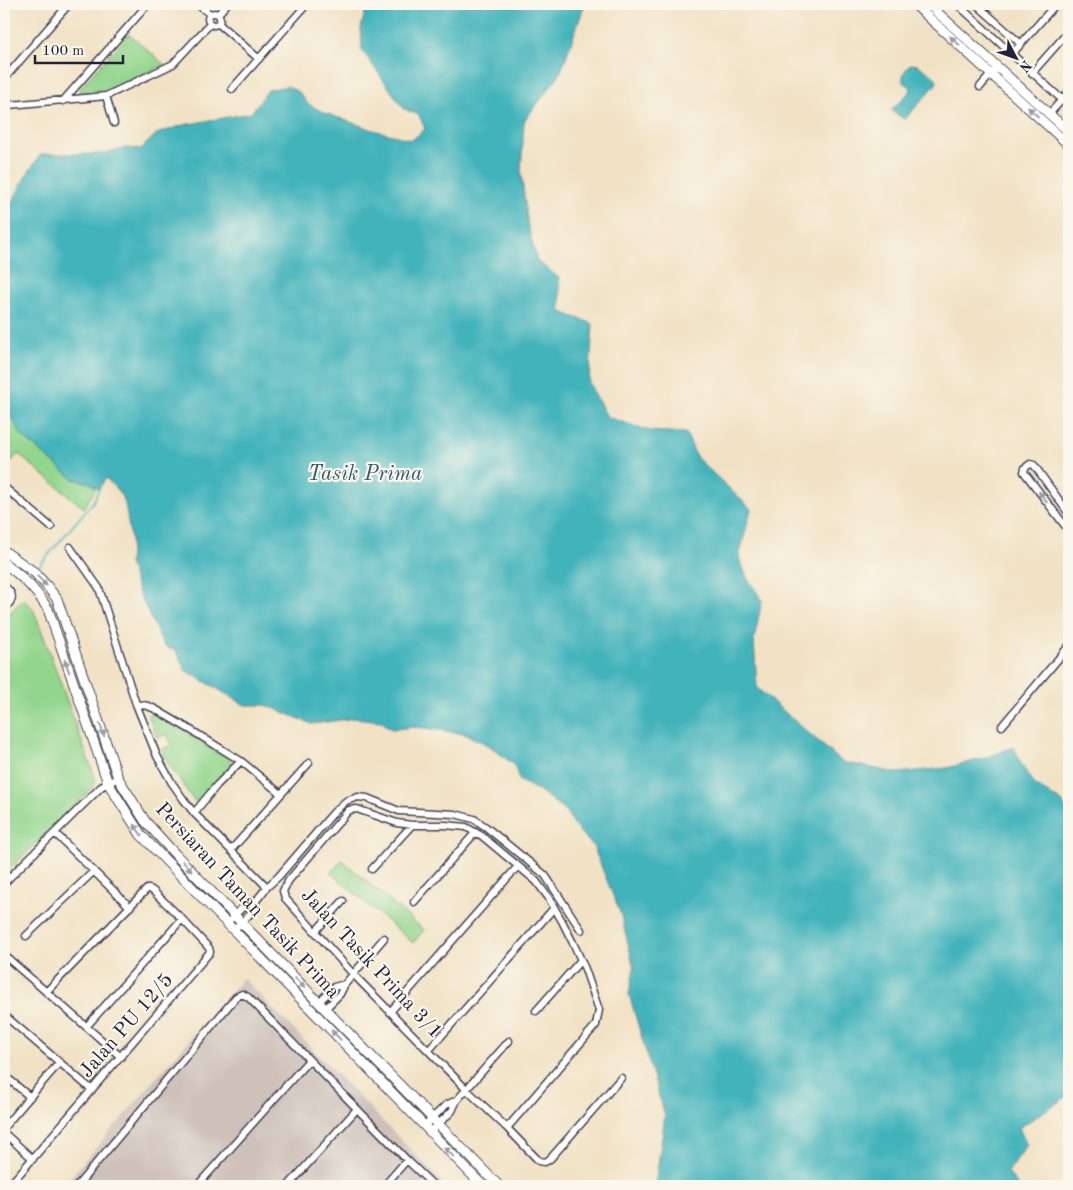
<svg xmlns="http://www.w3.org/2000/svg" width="1073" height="1190" viewBox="0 0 1073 1190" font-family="'Old Standard TT',serif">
  <rect width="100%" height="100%" fill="#fbf7ec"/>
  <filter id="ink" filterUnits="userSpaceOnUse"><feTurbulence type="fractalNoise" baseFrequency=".02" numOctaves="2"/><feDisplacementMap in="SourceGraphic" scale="10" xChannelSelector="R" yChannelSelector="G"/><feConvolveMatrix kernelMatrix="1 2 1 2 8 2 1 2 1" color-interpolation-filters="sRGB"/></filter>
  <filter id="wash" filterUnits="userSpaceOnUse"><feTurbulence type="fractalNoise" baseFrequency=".0096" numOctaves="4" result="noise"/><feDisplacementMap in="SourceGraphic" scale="20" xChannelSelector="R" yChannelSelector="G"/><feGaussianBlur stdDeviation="1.12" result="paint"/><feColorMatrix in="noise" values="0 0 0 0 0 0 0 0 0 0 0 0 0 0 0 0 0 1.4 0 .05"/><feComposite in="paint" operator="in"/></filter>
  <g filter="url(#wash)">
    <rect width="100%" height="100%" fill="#f1e2c5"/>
    <!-- industrial -->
    <path fill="#cec1ba" d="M243,978L446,1186H63Z"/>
    <!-- green -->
    <path fill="#92d58d" stroke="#5a7c64" d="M129,34L165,65L110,89L79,93V89Z
      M4,405L73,479L90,483L96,488L84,508L18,454L6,467L4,465V445L5,443L4,442Z
      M24,599L33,609L41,629L96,781L95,785L4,875V618Z
      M153,713L230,759L232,764L201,801H194L163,755L162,749L172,745L167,734L157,738L148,715Z
      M342,860L424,930L413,943L331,873Z"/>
    <!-- water -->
    <path fill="#43b3bb" stroke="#326a7b" d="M367,4H585L560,74L524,121L521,172L528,226L537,261L559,278L561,312L593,324L589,383L607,417L650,431L686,433L697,458L751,509L739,557L747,578L762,600L754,640L757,688L842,762L897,773L947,768L985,758L1014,747L1022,766L1035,785L1062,802L1069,815V844L1059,858L1069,875V1095L1019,1128L1027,1145L1008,1172L1018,1186H655L665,1116L629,994L634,968L621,915L593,846L574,826L566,811L538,790L520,781L514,765L490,746L465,734L417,727L391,729L381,721L355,718L312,724L266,705H245L185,670L176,651L164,646L138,591L129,563L131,541L125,503L119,492L106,478L99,489L90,483L73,479L22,436L4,405V219L25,177L41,154H102L124,148L141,149L156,134L183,125L251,113L268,90L287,86L299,92L308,104L325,113L373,130L412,140L425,129L419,115L404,109L362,50L361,28Z
      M911,64L918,65L936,78L937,83L907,117L904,119L893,112L892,109L910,91L911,87L903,82C902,73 905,70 911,64Z"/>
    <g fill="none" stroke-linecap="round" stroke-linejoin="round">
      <!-- stream -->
      <path stroke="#43b3bb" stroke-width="2" d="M39,566L93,502L99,489"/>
    </g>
  </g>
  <g filter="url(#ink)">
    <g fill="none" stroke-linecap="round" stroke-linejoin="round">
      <defs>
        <path id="minor" d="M197,4L210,14
          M957,4L1069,106
          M976,4L1021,44
          M208 19a6 6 0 1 1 12 0a6 6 0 1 1-12 0Z
          M218,14L227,4
          M219,24L259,59
          M1012,54L1056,4
          M1032,73L1069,31
          M4,79L69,4
          M980,87L994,71
          M232,89L307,4
          M106,96L114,123
          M63,101L148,4
          M4,103L7,105L21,104L106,96L173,64L210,24
          M1049,114L1069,92
          M4,487L51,527
          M1069,514L1034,465L1030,464L1025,468L1024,472L1069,531
          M70,547L99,588L136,704L157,756L172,783L184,800L194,813L267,887
          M4,586C16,595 13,600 4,610
          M136,704L148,706L155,709L194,732L241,761L281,794
          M1002,726L1069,646
          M194,813L217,785L241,761
          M55,833L130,907
          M231,850L309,763
          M372,869L412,825
          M4,883L101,787L108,783L118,778
          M414,902L475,833
          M227,923L244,906L256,901
          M234,930L250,914L256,901L267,887L279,876L334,812L346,801L358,797L367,798L399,811L455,814L474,819L486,827L545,875L581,930
          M315,932L343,901
          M26,936L94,871
          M4,955L121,1057
          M318,1003L334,987L345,984
          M325,1009L340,994L345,984L384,938
          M536,1011L581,960
          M390,1012L518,866
          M4,1015L92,1090
          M86,1027L182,919
          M429,1050L554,908
          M4,1075L30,1097
          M424,1126L446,1105L457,1100
          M4,1127L59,1063
          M507,1128L596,1025L599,1010L585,969L576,949L562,921L548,897L536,881L482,836L466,827L445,825H412L397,823L357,809L349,810L289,880L283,891L285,898L353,974L467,1090L507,1128L539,1161L545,1162L550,1159L621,1078
          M430,1132L452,1111L457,1100L509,1041
          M4,1133L33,1159
          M9,1186L210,952L209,948L182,919L153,891L150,889H147L46,992
          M77,1186L236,997L242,994L248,997L407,1160L434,1186
          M197,1186L309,1060
          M288,1186L357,1109
          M384,1186L407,1160"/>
        <path id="secondary" d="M914,4L1069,145
          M928,4L1069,132
          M4,551L34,572L47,586L57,599L118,778L145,821L175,854L325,1009L499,1186
          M4,563C21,575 37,591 48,609L108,783L141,835L483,1186"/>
      </defs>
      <!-- minor casing -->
      <use href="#minor" stroke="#413f50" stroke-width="9"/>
      <!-- secondary casing -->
      <use href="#secondary" stroke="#413f50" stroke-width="11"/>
      <!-- minor -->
      <use href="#minor" stroke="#fff" stroke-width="6"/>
      <!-- secondary -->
      <use href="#secondary" stroke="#fff" stroke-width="9"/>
    </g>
    <!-- one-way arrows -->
    <defs><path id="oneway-solid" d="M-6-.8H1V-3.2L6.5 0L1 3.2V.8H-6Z" transform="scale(1.25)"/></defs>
    <g fill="#9c9ca7">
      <use href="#oneway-solid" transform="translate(955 41) rotate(-138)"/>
      <use href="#oneway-solid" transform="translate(1033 112) rotate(-138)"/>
      <use href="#oneway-solid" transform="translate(1043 497) rotate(-127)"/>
      <use href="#oneway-solid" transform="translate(42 581) rotate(46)"/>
      <use href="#oneway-solid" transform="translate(67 666) rotate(-109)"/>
      <use href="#oneway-solid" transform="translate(102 730) rotate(71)"/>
      <use href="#oneway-solid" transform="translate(138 830) rotate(-125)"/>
      <use href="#oneway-solid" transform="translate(187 866) rotate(46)"/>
      <use href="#oneway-solid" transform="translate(300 983) rotate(46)"/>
      <use href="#oneway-solid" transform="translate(336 1035) rotate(-134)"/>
      <use href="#oneway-solid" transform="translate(449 1152) rotate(-135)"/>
    </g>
  </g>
  <g text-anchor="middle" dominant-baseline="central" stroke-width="4.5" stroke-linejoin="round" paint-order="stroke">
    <!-- street labels -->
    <g font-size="20" fill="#22223b" stroke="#fbf7ec">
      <text transform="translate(247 901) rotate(47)">Persiaran Taman Tasik Prima</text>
      <text transform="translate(371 964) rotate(47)">Jalan Tasik Prima 3/1</text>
      <text transform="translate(127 1026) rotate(-49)">Jalan PU 12/5</text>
    </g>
    <!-- water labels -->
    <g font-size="21" font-style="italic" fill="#2f5c6e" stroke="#fbf7ec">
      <text x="365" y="474">Tasik Prima</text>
    </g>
  </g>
  <!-- margin -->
  <rect width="1073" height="1190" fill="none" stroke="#fbf7ec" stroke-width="20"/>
  <!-- north arrow -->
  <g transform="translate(1016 58) rotate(131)" stroke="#fbf7ec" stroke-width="4" paint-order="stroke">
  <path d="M0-4L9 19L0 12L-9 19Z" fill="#22223b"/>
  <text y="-8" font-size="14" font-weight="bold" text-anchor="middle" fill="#22223b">N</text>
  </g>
  <!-- scale -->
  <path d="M35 55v8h88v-8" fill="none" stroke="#22223b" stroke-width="2.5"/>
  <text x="42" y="55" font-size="15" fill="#22223b" stroke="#fbf7ec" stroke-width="4" paint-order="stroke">100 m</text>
</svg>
